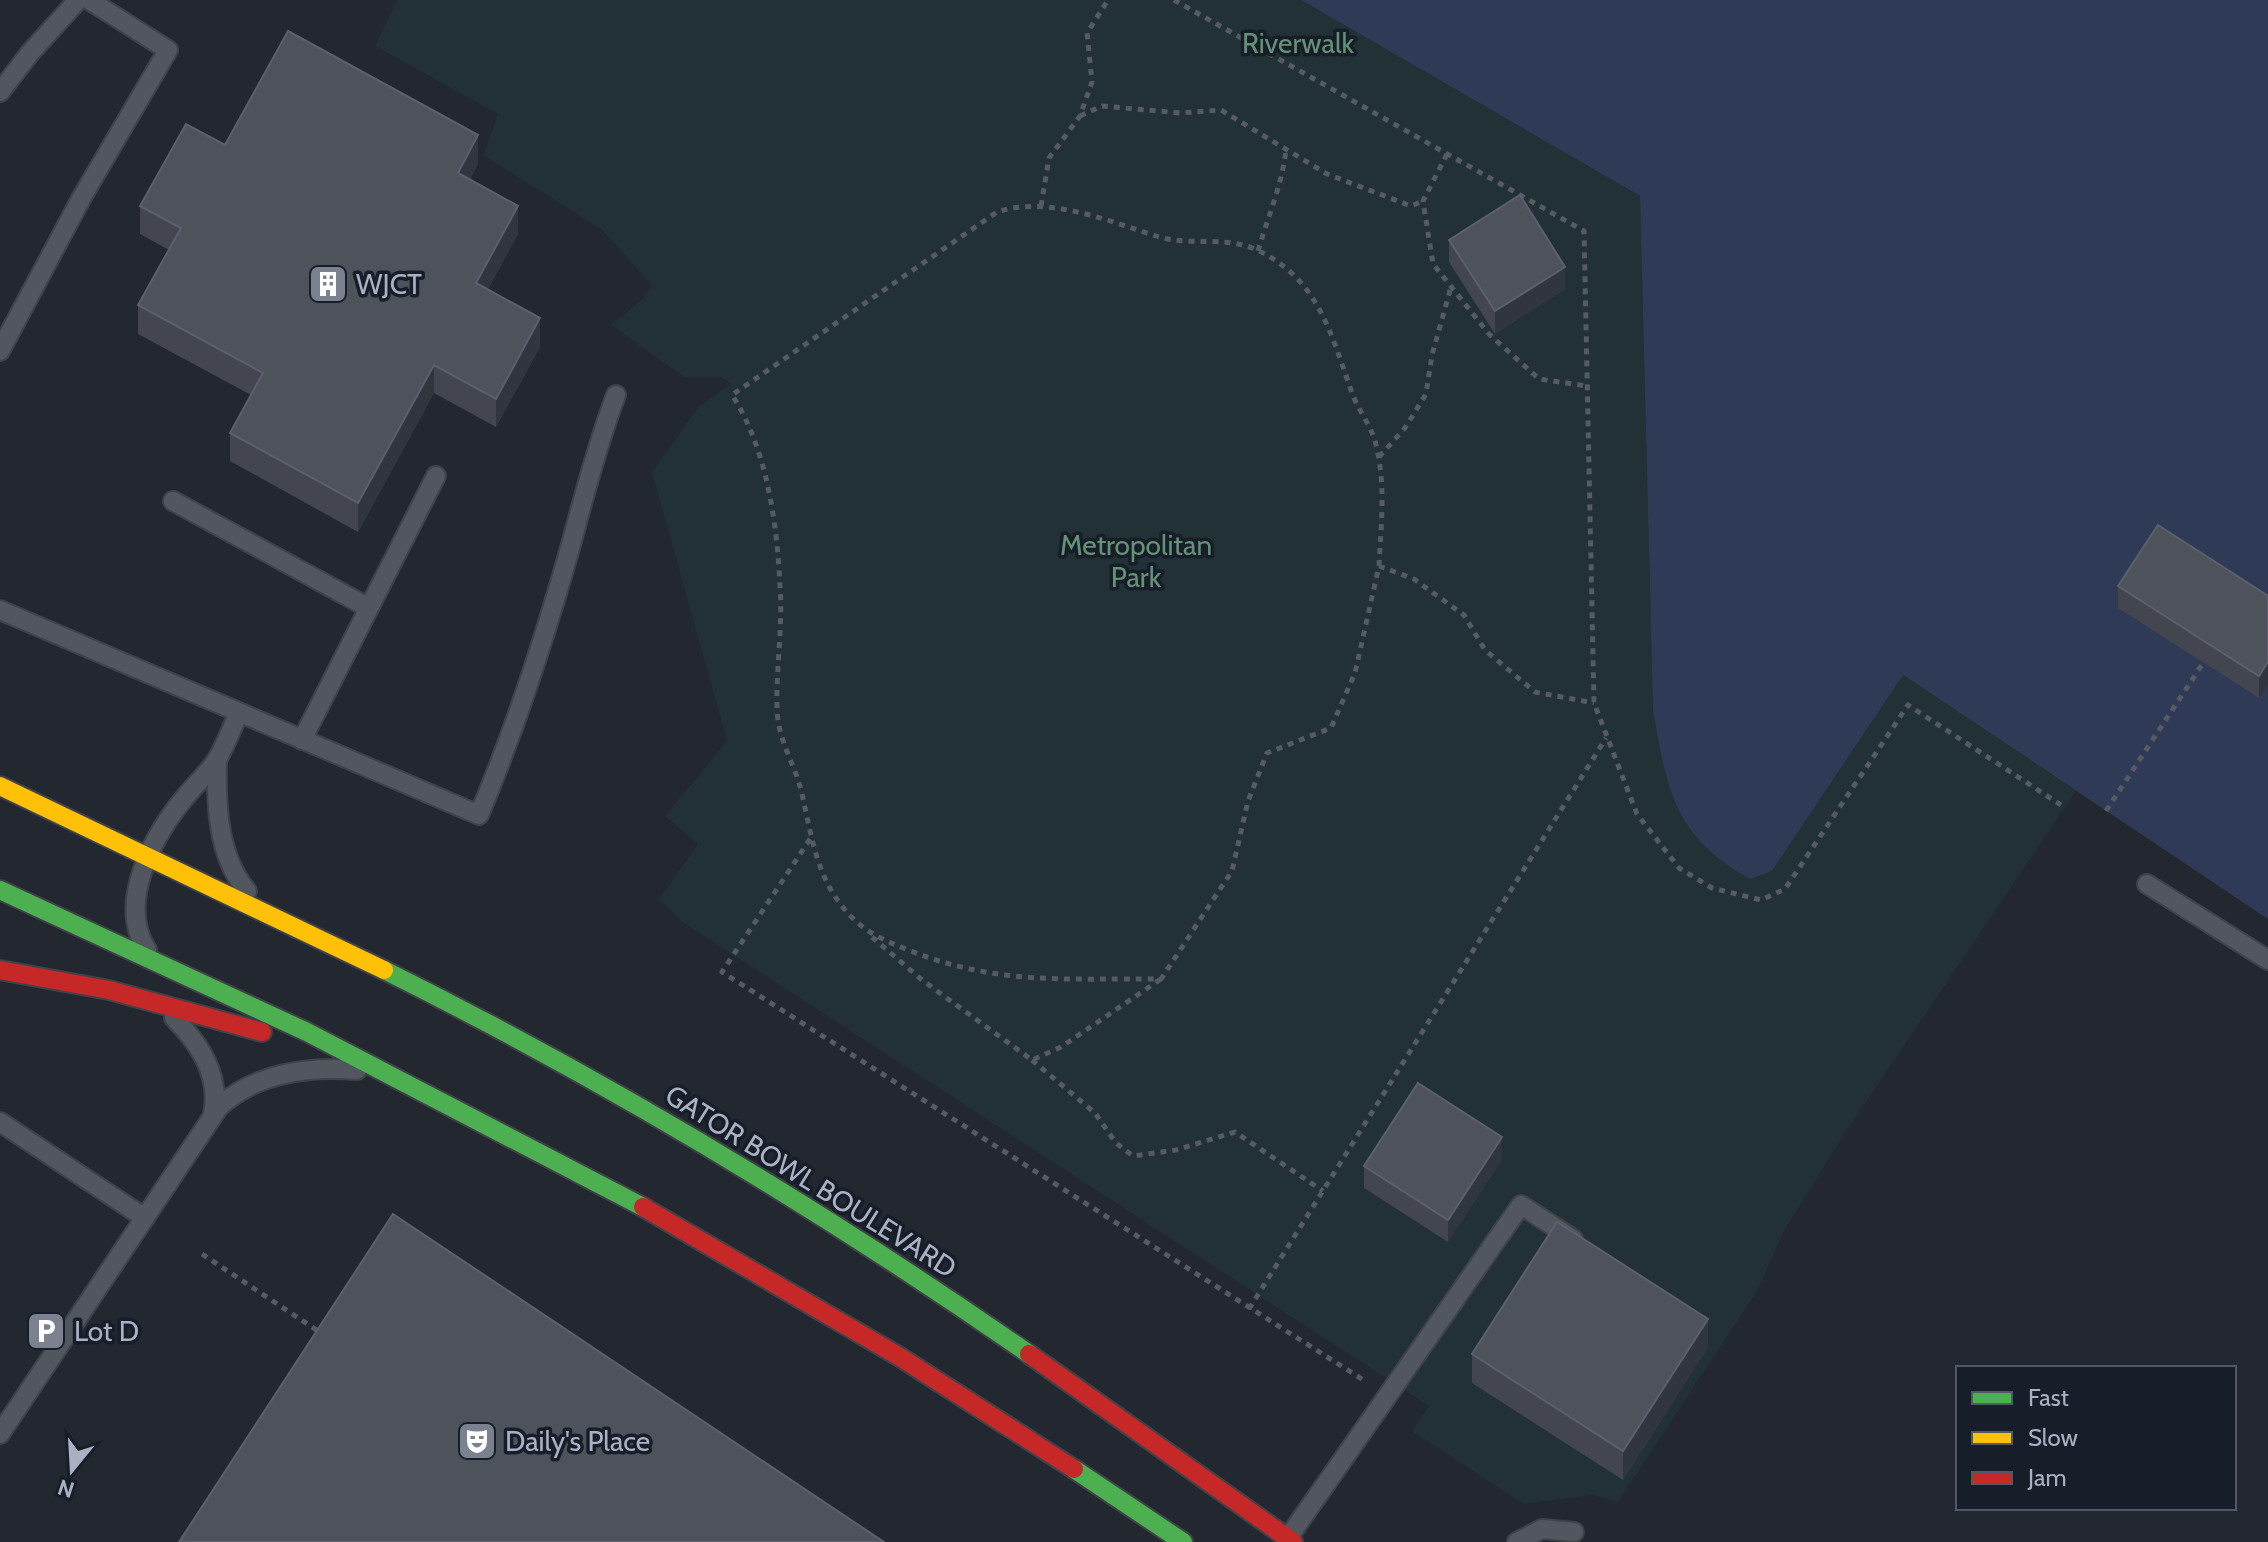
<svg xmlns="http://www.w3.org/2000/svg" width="2268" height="1542" viewBox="0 0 2268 1542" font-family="Cabin,sans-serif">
  <rect width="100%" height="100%" fill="#23272f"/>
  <!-- green -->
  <path fill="#213135" d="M397,0H1301L1640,196L1653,710L1772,871L1903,675L2076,791L1845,1133L1784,1231L1757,1291L1618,1502L1592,1495L1523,1504L1412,1431L1429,1406L681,921L659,899L698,844L665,816L727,741L652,472L699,406L731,384L721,377H684L611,325L643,299L652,285L601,229L483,155L498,114L375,46Z"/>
  <!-- water -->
  <path fill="#2f3a56" d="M1301,0H2268V919L1903,675L1772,871L1750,879C1674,837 1667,790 1653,710L1640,196Z"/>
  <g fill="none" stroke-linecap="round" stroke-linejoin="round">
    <defs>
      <path id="lane" d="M0,92L30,53L78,0
        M0,351L82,197L168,50L89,0
        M173,501L369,608
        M0,610L479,815C516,727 546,634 572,541C585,491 598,443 616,395
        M302,740L436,476
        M217,760C216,804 217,855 247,891
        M2147,884L2268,960
        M147,950C117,904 152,838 182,801C193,786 209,773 218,758C226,744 232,727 239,713
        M174,1018C200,1044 221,1077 213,1114
        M0,1122L145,1218
        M0,1434L219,1107C255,1073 309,1066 357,1070
        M1288,1538L1521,1205L1573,1239
        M1517,1542L1542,1529L1574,1532"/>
      <path id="fast" d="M0,890L307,1032L643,1207
        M384,970C609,1082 823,1211 1029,1354
        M1074,1469L1183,1542"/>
      <path id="slow" d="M0,786L384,970"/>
      <path id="jam" d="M0,970L109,990L262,1032
        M643,1207L900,1357L1074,1469
        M1029,1354L1293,1542"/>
    </defs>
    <!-- lane casing -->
    <use href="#lane" stroke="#3f4249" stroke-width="22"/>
    <!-- fast casing -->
    <use href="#fast" stroke="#3f4249" stroke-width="22"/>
    <!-- slow casing -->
    <use href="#slow" stroke="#3f4249" stroke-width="22"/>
    <!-- jam casing -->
    <use href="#jam" stroke="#3f4249" stroke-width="22"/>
    <!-- path -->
    <path stroke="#565a62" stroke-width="5" stroke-dasharray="6 6" stroke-linecap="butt" d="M1174,0L1584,231L1594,703L1637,814L1679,868L1712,888L1761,900L1785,889L1908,705L2061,805
      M1080,116L1102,106L1180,113L1221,110L1327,174L1411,206L1423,201
      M1447,154L1423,201L1433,264L1489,334L1539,379L1587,386
      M1041,206L1049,158L1080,116L1092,82L1087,33L1108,0
      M1258,251C1268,216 1283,183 1286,148
      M1379,457L1405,428L1426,394L1432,355L1451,287
      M1379,566C1381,525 1386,485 1376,445C1372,426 1357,409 1351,390C1330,331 1318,279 1257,250C1225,235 1188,247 1156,236C1109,221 1046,195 997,212L732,395C767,448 777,524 780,586C783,627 776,667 777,707C777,740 795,763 802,794C811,833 816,874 842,906C861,931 883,940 911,951C1000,986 1069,978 1161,979L1232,871L1248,801L1267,753L1331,728L1355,673L1379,566L1414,579L1464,615L1485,650L1535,692L1594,703
      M2106,811L2203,663
      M810,839L722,972L1365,1381
      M872,937L922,980L1032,1060L1061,1047L1161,979
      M1032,1060L1095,1113L1116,1143L1133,1156L1176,1150L1235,1132L1323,1191
      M202,1254L321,1333
      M1249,1309L1606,738"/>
    <!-- lane -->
    <use href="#lane" stroke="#52565e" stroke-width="18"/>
    <!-- fast -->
    <use href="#fast" stroke="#4caf50" stroke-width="18"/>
    <!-- slow -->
    <use href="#slow" stroke="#ffc107" stroke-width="18"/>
    <!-- jam -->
    <use href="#jam" stroke="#c62828" stroke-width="18"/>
  </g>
  <!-- wall -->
  <path fill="#43464f" d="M225,145L478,164L470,179L518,234L488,289L540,347L496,427L434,393L358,532L230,461V433L251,395L138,334V305L169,250L140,234V206Z
    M1449,240L1565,289L1495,334L1449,262Z
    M2118,586L2268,596V684L2259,698L2118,608Z
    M1502,1159L1448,1242L1364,1188V1166Z
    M1708,1347L1623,1480L1472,1383V1354Z"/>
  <!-- shaded-wall -->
  <path fill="#31353d" d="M478,135V164L458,201V173Z
    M518,206V234L476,311V283Z
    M1565,267V289L1495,334V311Z
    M540,318V347L496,427V399Z
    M434,365V393L358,532V503Z
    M2268,662V684L2259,698V676Z
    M1502,1137V1159L1448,1242V1220Z
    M1708,1319V1347L1623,1480V1451Z"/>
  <!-- building -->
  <path fill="#4e525b" stroke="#5d606c" stroke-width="2" d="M288,31L478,135L458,173L518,206L476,283L540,318L496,399L434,365L358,503L230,433L263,373L138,305L181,228L140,206L186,124L225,145Z
    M1520,195L1565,267L1495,311L1449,240Z
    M2158,525L2268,596V662L2259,676L2118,586Z
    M1418,1083L1502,1137L1448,1220L1364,1166Z
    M393,1214L884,1542H179Z
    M1557,1222L1708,1319L1623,1451L1472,1354Z"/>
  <!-- icons -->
  <defs>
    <symbol id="building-square" viewBox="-11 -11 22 22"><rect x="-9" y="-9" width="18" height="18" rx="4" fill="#7b818f" stroke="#171d29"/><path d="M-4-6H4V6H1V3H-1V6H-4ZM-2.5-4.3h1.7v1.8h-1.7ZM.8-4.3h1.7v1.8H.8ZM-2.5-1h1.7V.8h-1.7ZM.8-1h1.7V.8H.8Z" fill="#fff"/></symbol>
    <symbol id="parking-square" viewBox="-11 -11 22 22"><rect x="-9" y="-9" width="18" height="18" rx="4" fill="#7b818f" stroke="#171d29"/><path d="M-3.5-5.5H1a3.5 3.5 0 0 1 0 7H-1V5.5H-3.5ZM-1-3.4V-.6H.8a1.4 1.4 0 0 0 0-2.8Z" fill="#fff"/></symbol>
    <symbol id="theatre-square" viewBox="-11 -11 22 22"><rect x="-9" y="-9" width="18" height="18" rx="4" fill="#7b818f" stroke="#171d29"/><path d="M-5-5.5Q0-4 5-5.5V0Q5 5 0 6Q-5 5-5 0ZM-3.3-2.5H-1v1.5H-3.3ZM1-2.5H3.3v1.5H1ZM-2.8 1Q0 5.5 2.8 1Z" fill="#fff"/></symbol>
  </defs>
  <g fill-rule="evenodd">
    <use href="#building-square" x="306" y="262" width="44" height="44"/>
    <use href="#parking-square" x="24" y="1309" width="44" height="44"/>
    <use href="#theatre-square" x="455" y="1419" width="44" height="44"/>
  </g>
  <g text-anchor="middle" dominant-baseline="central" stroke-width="7" stroke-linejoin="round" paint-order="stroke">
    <!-- park labels -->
    <g font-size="28" fill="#649274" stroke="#171d29">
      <text x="1298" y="43">Riverwalk</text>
      <text x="1136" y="545">Metropolitan<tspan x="1136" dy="32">Park</tspan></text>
    </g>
    <!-- poi labels -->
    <g font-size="28" fill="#abb1c3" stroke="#171d29" text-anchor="start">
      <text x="356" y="284">WJCT</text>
      <text x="74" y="1331">Lot D</text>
      <text x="505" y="1441">Daily's Place</text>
    </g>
    <!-- street labels -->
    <g font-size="28" fill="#abb1c3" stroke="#171d29">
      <text transform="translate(811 1181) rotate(32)">GATOR BOWL BOULEVARD</text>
    </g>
  </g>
  <!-- legend -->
  <rect x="1956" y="1366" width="280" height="144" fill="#171d29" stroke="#525867" stroke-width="2"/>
  <rect x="1972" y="1392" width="40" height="12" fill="#4caf50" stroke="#525867" stroke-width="2"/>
  <text x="2028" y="1406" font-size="24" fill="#abb1c3">Fast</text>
  <rect x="1972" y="1432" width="40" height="12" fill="#ffc107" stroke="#525867" stroke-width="2"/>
  <text x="2028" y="1446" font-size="24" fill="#abb1c3">Slow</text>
  <rect x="1972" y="1472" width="40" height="12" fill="#c62828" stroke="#525867" stroke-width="2"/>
  <text x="2028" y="1486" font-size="24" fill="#abb1c3">Jam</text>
  <!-- north arrow -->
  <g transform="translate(72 1470) rotate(198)" stroke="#171d29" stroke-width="6" paint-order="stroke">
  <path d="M0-6L14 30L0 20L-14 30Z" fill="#abb1c3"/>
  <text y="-12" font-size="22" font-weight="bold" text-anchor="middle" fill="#abb1c3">N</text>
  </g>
</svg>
